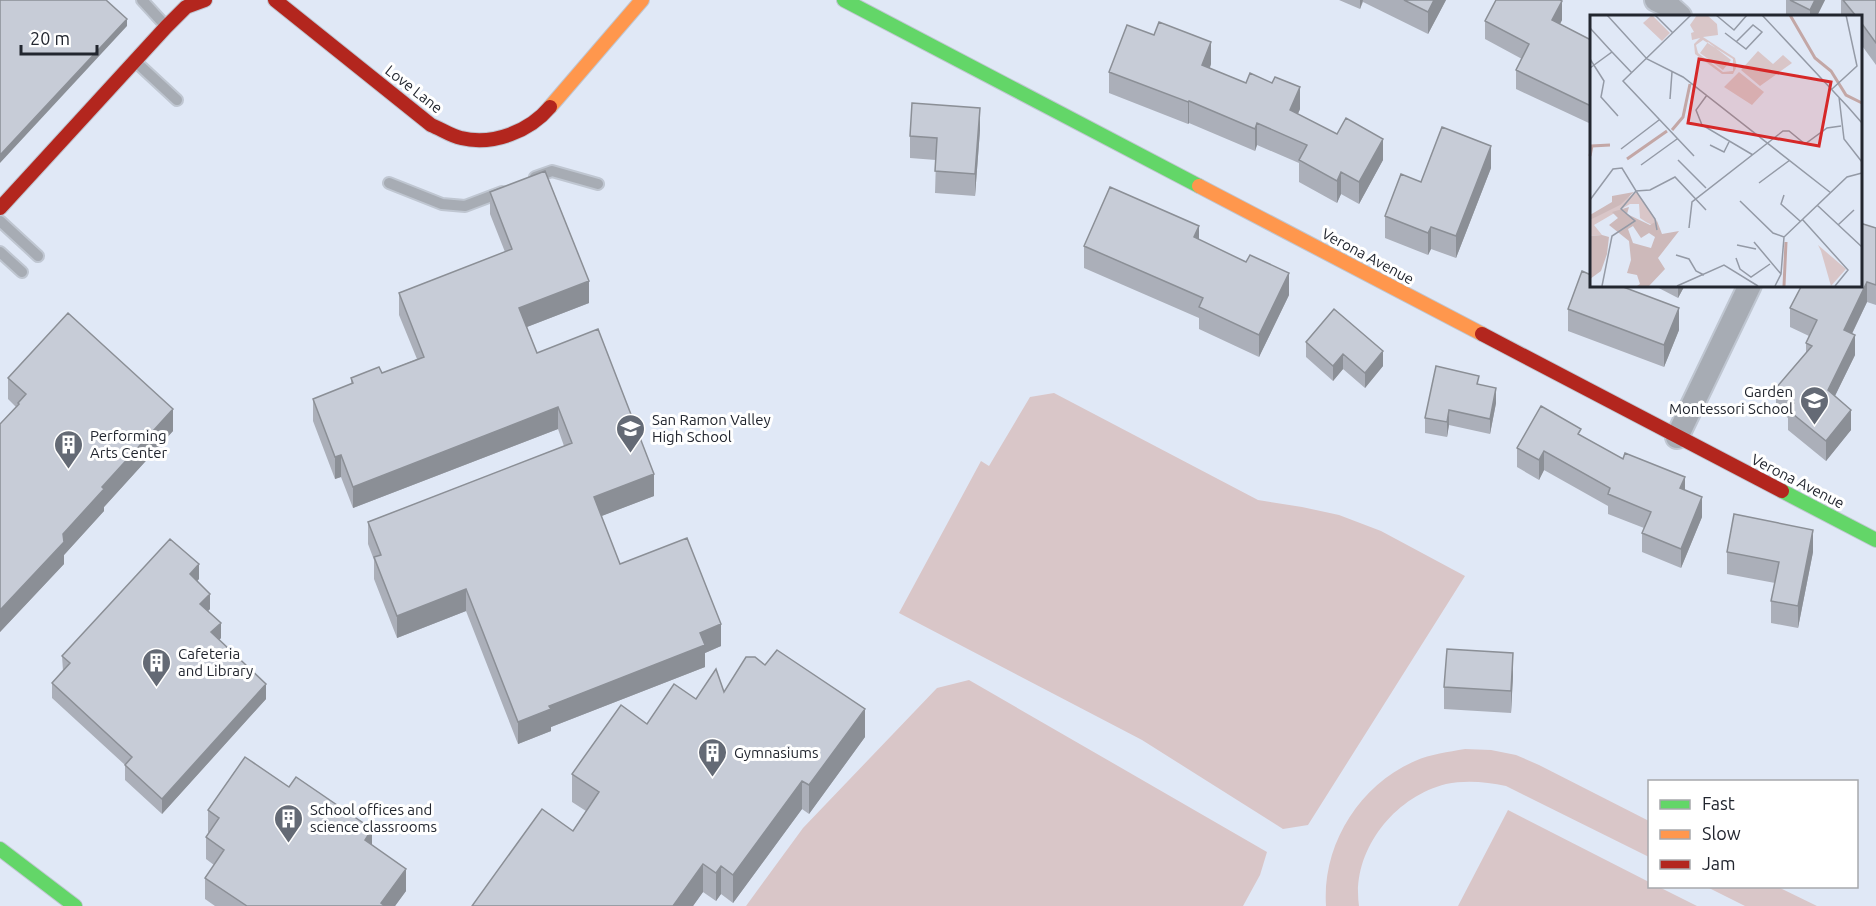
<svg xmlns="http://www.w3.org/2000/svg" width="1876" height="906" viewBox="0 0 1876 906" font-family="Ubuntu,sans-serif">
  <rect width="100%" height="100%" fill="#e0e8f6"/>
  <!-- green -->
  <path fill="#d9c6c8" d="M1054,393L1258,500L1302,507L1339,515L1381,531L1465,576L1308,825L1283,829L1142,740L899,613L981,461L989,466L1030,397Z
    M969,680L1267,852L1260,875L1243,906H746L803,828L937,688Z
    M1465,749L1491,750L1516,755L1539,765L1649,821V857L1506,786C1487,782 1466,780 1446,784C1394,797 1351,851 1359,906H1326C1322,845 1359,785 1415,761C1431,754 1448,752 1465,749Z
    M1508,810L1649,882L1650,886L1659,887L1697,906H1458Z
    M1707,887H1778L1817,906H1745Z"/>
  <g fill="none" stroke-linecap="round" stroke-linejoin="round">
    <defs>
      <path id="lane" d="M142,0L164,24
        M136,62L177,100
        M535,177L552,171L598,184
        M389,183L442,204L465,206L502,192
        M0,221L38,256
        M0,252L22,272"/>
      <path id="street" d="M1656,0L1669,6L1680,16
        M1677,437L1750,285"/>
      <path id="fast" d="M844,0L1199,186
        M1782,491L1876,540
        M0,849L75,906"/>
      <path id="slow" d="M550,107L642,0
        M1199,186L1482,334"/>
      <path id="jam" d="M275,0L431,125C441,129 451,136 461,138C493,146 530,131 550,107
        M0,208L166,27L186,7L205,0
        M1482,334L1782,491"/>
    </defs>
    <!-- lane casing -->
    <use href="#lane" stroke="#bfc6d1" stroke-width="14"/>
    <!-- street casing -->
    <use href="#street" stroke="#bfc6d1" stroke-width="26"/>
    <!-- fast casing -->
    <use href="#fast" stroke="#bfc6d1" stroke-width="16"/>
    <!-- slow casing -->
    <use href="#slow" stroke="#bfc6d1" stroke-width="16"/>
    <!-- jam casing -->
    <use href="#jam" stroke="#bfc6d1" stroke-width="16"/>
    <!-- lane -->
    <use href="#lane" stroke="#a7acb4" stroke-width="10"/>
    <!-- street -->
    <use href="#street" stroke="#a7acb4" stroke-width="22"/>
    <!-- fast -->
    <use href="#fast" stroke="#63d668" stroke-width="14"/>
    <!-- slow -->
    <use href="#slow" stroke="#ff974d" stroke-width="14"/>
    <!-- jam -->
    <use href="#jam" stroke="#b3261e" stroke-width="14"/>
  </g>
  <!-- wall -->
  <path fill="#abafb9" d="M1339,0H1446L1428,34L1363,2L1360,9Z
    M1786,0H1825L1817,16H1786Z
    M1841,0H1876V65L1860,43V16H1841Z
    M1562,20L1560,24L1591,40V124L1516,89V70L1522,59L1485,39V21Z
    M1211,64L1210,68L1300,109L1298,114L1383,160L1359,204L1341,194L1337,203L1299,182V163L1257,145L1255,151L1189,123L1188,124L1109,93V72Z
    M980,130L975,196L935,193L936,160L910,158V136Z
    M1491,168L1456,258L1431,249L1428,255L1385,238V216L1421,182Z
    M490,192L589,303L527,327L537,353L654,496L601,516L620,564L721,646L705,653V667L551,727V731L518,744L466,611L397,638L374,579V560L368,544V522L564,446L558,429L353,508L341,477L335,479L313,421V399L351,384V378L382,373L417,359L399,315V293L505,252L490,214Z
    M1876,228V305L1867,302L1852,334L1855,355L1835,396L1851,430L1826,461L1788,430V418L1776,408V388L1806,353V343L1809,336L1790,327V308Z
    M1199,240L1289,295L1259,357L1199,329V318L1084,268V246Z
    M1653,285H1685L1678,298Z
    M1568,309L1679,330L1664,367L1568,331Z
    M1306,342L1383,366L1365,388L1343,369L1333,381L1306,357Z
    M8,378L173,431L104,507V511L64,555V564L0,632V424L16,407L8,399Z
    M1479,384L1496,403L1490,434L1449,425L1447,437L1425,433V418Z
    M1581,436L1623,459L1685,490L1702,517L1681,568L1642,552V533L1644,528L1608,514V506L1544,470L1539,480L1517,467V448Z
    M1727,552H1813L1798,628L1771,623V601L1775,583L1727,574Z
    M199,579L197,581L210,609L208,611L221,638L219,640L266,699L162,814L125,780V765L52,698V683L63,671L62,656Z
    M1513,675L1511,713L1444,709V687Z
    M724,692L865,737L809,814L802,809L733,903L721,894L716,901L703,892L693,906H472L573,831L586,811L572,802V774L647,724L696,699Z
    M208,810L372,845L406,891L395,906H215L205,899V878L214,865L206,859V837L209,833L208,832Z"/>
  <!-- shaded-wall -->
  <path fill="#8b8f96" d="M1360,0H1363L1360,9Z
    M1434,0H1446L1428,34V12Z
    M1815,0H1825L1817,16H1810V10Z
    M1562,1V20L1552,39V20Z
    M127,19V26L0,163V155Z
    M1211,42V64L1202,87V65Z
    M1300,87V109L1290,131V110Z
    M1189,101V123L1188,124V102Z
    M980,108V130L975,196V174Z
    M1257,123V145L1255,151V129Z
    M1383,139V160L1359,204V182Z
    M1491,146V168L1456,258V236Z
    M1341,172V194L1337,203V181Z
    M1199,226V248L1194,237Z
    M1431,227V249L1428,255V233Z
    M1289,273V295L1259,357V335Z
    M589,281V303L519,330V308Z
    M1867,282V302L1844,350V330Z
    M1678,285H1685L1678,298Z
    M1679,308V330L1664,367V345Z
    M1855,335V355L1828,410V390Z
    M1383,351V366L1365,388V373Z
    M1343,354V369L1333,381V366Z
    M1496,388V403L1490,434V419Z
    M558,407V429L353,508V487Z
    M173,409V431L104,507V511L64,555V564L0,632V610L102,487Z
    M1449,410V425L1447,437V422Z
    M1851,410V430L1826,461V441Z
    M1544,451V470L1539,480V460Z
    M341,455V477L335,479V457Z
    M654,474V496L594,519V497Z
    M1685,477V497L1680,488Z
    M1702,497V517L1681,568V549Z
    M1813,530V552L1798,628V606Z
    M199,564V579L190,589V574Z
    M466,589V611L397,638V616Z
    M210,594V609L200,619V604Z
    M221,623V638L211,648V632Z
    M721,624V646L705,653V667L551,727V731L518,744V722L549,706L700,633Z
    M1513,653V675L1511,713V691Z
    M266,684V699L162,814V799Z
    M865,709V737L809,814V785Z
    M802,781V809L733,903V875Z
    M372,829V851L365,840Z
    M703,864V892L693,906H673Z
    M721,866V894L716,901V873Z
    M406,869V891L395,906H381V903Z"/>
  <!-- building -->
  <path fill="#c7ccd7" stroke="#8b8f96" stroke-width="1.5" d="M0,0H106L127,19L0,155Z
    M1404,0H1434L1428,12Z
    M1496,0H1560L1562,1L1552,20L1591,40V106L1516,70L1529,44L1485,21Z
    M1790,0H1815L1810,10Z
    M1843,0H1876V43L1860,21V16H1856Z
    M1159,22L1211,42L1202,65L1246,83L1250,73L1272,83L1275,77L1300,87L1290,110L1337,134L1346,118L1383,139L1359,182L1341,172L1337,181L1299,160L1307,145L1257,123L1255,129L1189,101L1188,102L1109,72L1127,25L1154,35Z
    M912,103L980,108L975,174L935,171L937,138L910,136Z
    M1442,127L1491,146L1456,236L1431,227L1428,233L1385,216L1401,174L1421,182Z
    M545,171L589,281L519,308L537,353L598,329L654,474L594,497L620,564L687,538L721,624L700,633L705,645L549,706L551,709L518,722L466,589L397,616L374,557L381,555L368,522L572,443L558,407L353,487L341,455L335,457L313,399L353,383L351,378L379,367L382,373L424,357L399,293L512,249L490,192Z
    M1110,187L1199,226L1194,237L1246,262L1250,255L1289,273L1259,335L1199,307L1203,298L1084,246Z
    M1860,223L1876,228V285L1867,282L1844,330L1855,335L1828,390L1851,410L1826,441L1788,410L1794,403L1776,388L1812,346L1806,343L1817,320L1790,308L1802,285H1860Z
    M1582,271L1591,275V285H1618L1679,308L1664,345L1568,309Z
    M1334,309L1383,351L1365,373L1343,354L1333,366L1306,342Z
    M68,313L173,409L102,487L104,489L63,534L64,542L0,610V424L19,404L18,403L26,394L8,378Z
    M1436,366L1479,376L1477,384L1496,388L1490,419L1449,410L1447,422L1425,418Z
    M1541,406L1581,429L1578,434L1623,459L1625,453L1685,477L1680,488L1702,497L1681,549L1642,533L1651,512L1608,494L1610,488L1544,451L1539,460L1517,448Z
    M1734,514L1813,530L1798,606L1771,601L1779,562L1727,552Z
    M170,539L199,564L190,574L210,594L200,604L221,623L211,632L266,684L162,799L125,765L132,757L52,683L70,663L62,656Z
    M1447,649L1513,653L1511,691L1444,687Z
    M777,650L865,709L809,785L802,781L733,875L721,866L716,873L703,864L673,906H472L542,809L573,831L599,792L572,774L621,705L647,724L674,684L696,699L716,669L724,692L746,657H755L765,665Z
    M245,757L289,787L296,777L372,829L365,840L406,869L381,903L385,906H247L205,878L224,850L206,837L219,818L208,810Z"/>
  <!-- icons -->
  <defs>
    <symbol id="school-pin" viewBox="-11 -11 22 30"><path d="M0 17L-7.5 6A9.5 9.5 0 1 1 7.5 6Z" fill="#646a75" stroke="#fff"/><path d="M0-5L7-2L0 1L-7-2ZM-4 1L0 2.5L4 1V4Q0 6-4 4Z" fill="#fff"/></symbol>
    <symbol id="building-pin" viewBox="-11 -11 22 30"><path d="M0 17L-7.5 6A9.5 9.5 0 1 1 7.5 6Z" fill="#646a75" stroke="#fff"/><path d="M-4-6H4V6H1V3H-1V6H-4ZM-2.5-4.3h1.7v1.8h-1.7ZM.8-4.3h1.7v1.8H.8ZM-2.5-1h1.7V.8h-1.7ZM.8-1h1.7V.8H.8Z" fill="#fff"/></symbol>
  </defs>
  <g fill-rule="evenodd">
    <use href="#school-pin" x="1798" y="384" width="33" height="45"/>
    <use href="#school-pin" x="614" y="412" width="33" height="45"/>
    <use href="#building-pin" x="52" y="428" width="33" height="45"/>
    <use href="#building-pin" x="140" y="646" width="33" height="45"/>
    <use href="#building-pin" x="696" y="736" width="33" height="45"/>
    <use href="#building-pin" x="272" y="802" width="33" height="45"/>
  </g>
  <g text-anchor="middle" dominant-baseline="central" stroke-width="6" stroke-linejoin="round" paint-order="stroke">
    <!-- street labels -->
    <g font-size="15" fill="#22262f" stroke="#fff">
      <text transform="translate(414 89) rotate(38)">Love Lane</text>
      <text transform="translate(1368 256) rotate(28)">Verona Avenue</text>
      <text transform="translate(1798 481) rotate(27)">Verona Avenue</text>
    </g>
    <!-- poi labels -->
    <g font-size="15" fill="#22262f" stroke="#fff" text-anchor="start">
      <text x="1793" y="391" text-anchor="end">Garden<tspan x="1793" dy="17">Montessori School</tspan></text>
      <text x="652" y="419">San Ramon Valley<tspan x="652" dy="17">High School</tspan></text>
      <text x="90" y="435">Performing<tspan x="90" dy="17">Arts Center</tspan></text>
      <text x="178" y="653">Cafeteria<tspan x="178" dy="17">and Library</tspan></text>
      <text x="734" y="752">Gymnasiums</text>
      <text x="310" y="809">School offices and<tspan x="310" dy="17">science classrooms</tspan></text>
    </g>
  </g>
  <!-- overview -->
  <g transform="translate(1590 15)">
    <rect width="272" height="272" fill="#e0e8f6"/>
    <path d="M62,0L80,18L72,26L53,8ZM107,0H117L127,9L128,20L113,22L145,43L147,51L143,59H132L105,39L104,29L110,23L102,25L101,18L104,17L100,10ZM113,25L143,44V56L133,57L108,38L106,30ZM118,27L141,45L133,55L110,38ZM168,36L183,49L193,40L202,48L170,71L151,55ZM149,57L174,77L162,90L134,72ZM47,177L67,206L62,210L56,207L50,203L49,189H40L4,210L12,220L0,221V205ZM228,230L256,254L241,271L231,236Z" fill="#d9c6c8" fill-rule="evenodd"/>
    <path d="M44,177L30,190L0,205V200L22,187V181ZM39,192L37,199L60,210L67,206L72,219L89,216L68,243L75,254L59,271H47L50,269L47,260L37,258L41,245L39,226L19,210L28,203L22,197ZM43,211L51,223L59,218L65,222L61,233L43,228L38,214ZM12,220L19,222L17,239L11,256L0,264V221Z" fill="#cdb9ba" fill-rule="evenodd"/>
    <path fill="none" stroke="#c3a7a6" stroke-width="3" d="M200,0L225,43L241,56L256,80L272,88M82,115L93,102L100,69M0,141L2,131L20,130M37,144L77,116M194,271L196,227"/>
    <path fill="none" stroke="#949aa6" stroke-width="1.5" d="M17,0L57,44L93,62L241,178M65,0L83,18M101,0L33,66L104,141M126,0L144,15L157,0M172,0L258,92M0,13L22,37M135,18L156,34L172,17L163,10L146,27M0,44L14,66L11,82L28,101M0,53L22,37L42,58M242,74L267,51L256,0M117,80L106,95L112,110L163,140M249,82L254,124L272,147M80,84L82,57M258,92L272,108M120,130L134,137L139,127M31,134L69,105M88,145L116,173M51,150L87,124M169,168L200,145M194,180L191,189L210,206M0,185L23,154L32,153L46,176L60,175L85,162L116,195M150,186L183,218L194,222M227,190L272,232M212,204L258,255L245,271M248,210L264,195M99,213L102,187L193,116H199L215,129L237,113L251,111M164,227L191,259M147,230L166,234M86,240L99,244L106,256L114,260M146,243L150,254L161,262L180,249M12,271L22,221L45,206L31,194L46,176L65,204L67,215M87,271L134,250L168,271M185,271L191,259L194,222L257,162L272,158"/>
    <path fill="#d62828" fill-opacity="0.15" stroke="#d62828" stroke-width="3" d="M109,44L241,67L229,131L98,108Z"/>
    <rect width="272" height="272" fill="none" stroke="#22262f" stroke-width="3"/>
  </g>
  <!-- legend -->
  <rect x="1648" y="780" width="210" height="108" fill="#ffffff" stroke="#a7a8ac" stroke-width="1.5"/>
  <rect x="1660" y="800" width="30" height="9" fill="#63d668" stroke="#a7a8ac" stroke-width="1.5"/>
  <text x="1702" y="810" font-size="18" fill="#22262f">Fast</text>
  <rect x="1660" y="830" width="30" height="9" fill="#ff974d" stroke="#a7a8ac" stroke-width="1.5"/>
  <text x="1702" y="840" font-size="18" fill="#22262f">Slow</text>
  <rect x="1660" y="860" width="30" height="9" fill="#b3261e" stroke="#a7a8ac" stroke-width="1.5"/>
  <text x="1702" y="870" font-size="18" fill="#22262f">Jam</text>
  <!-- scale -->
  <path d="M21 45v9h76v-9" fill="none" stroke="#22262f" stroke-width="3"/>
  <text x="30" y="45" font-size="18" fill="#22262f" stroke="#ffffff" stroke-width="4.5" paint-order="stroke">20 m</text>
</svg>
